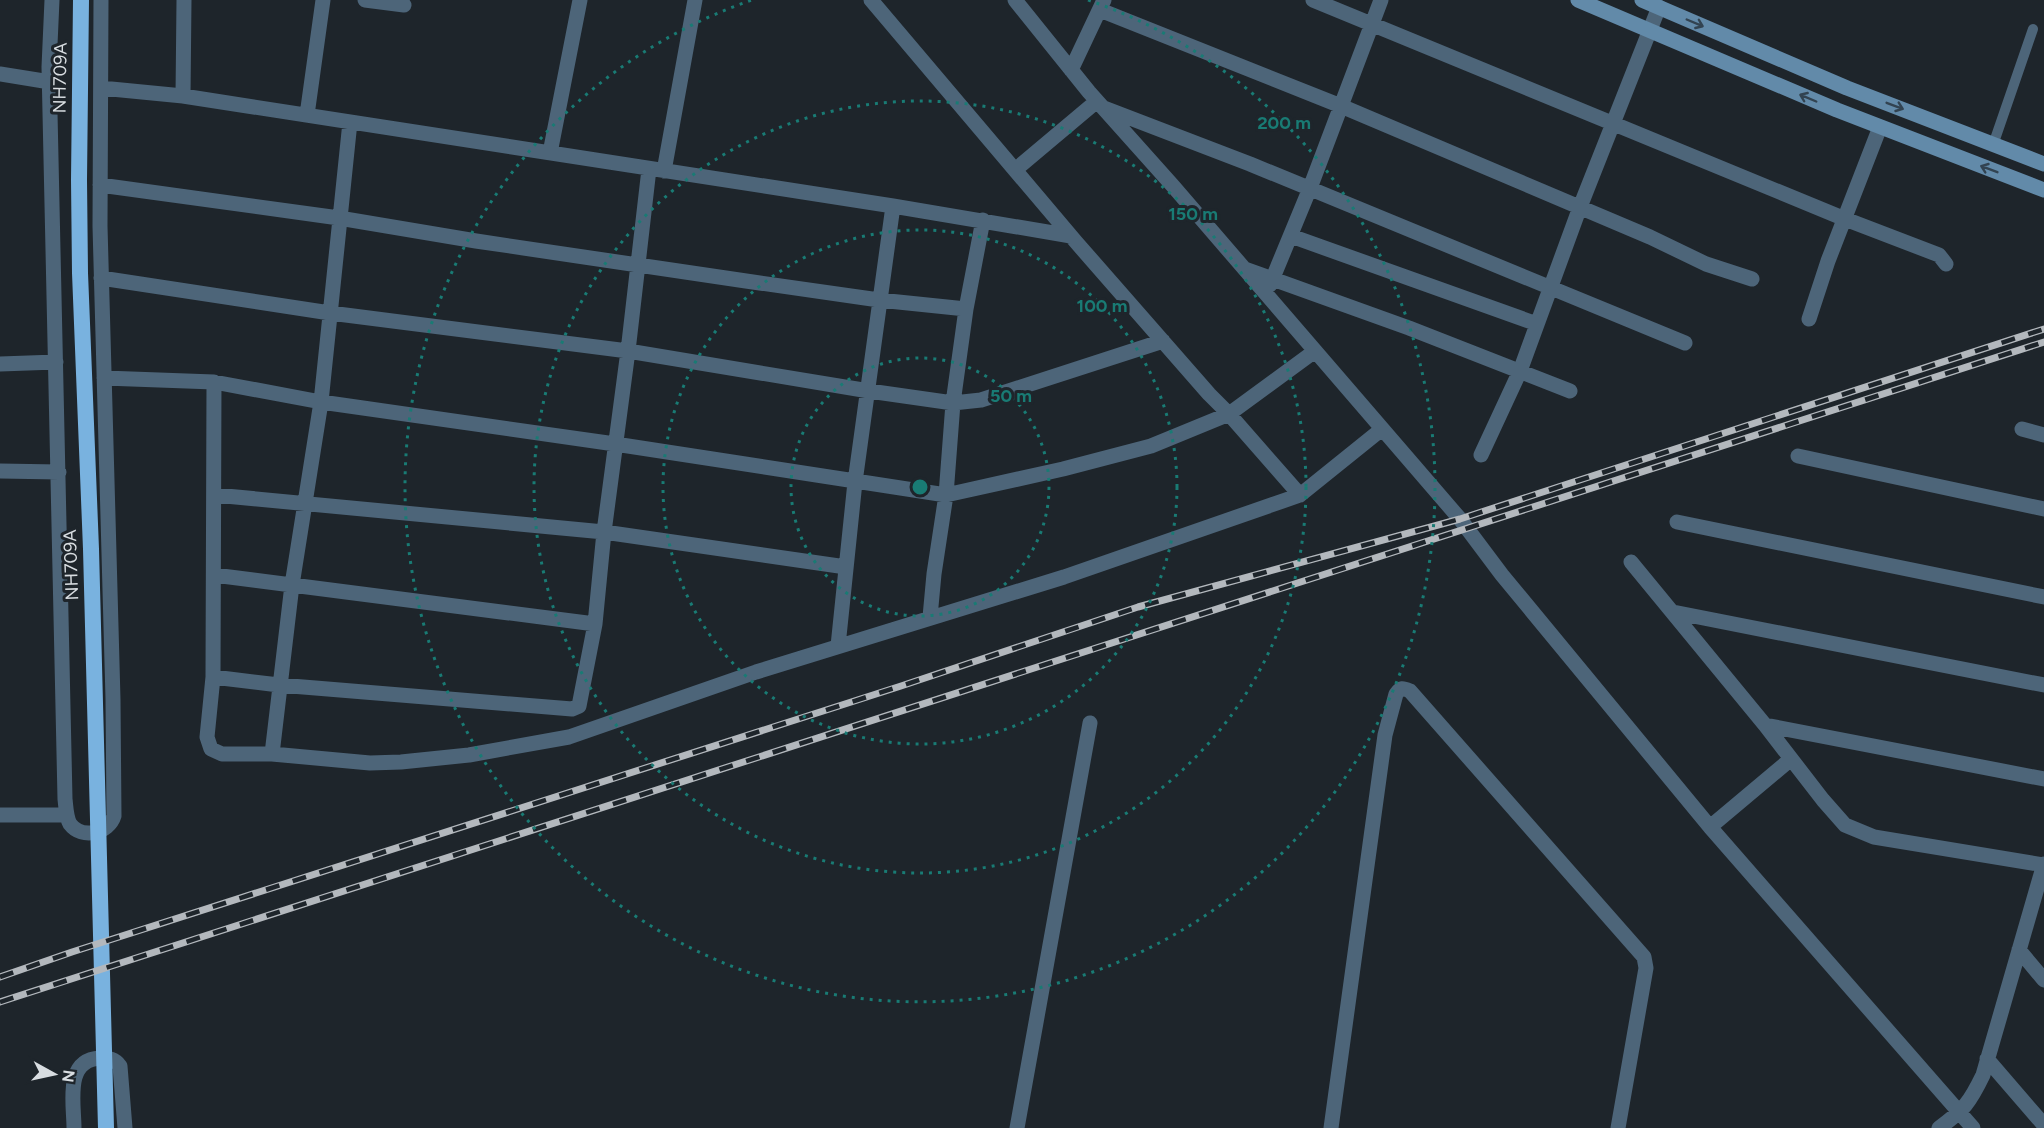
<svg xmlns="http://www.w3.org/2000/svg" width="2044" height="1128" viewBox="0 0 2044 1128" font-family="Figtree,sans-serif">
  <rect width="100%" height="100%" fill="#1e252b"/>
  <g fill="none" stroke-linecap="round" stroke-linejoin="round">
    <!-- service -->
    <path stroke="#4d6579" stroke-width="10" d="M1993,145L2033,29"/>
    <!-- minor -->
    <path stroke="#4d6579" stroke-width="15" d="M52,0L49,67L65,799C66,807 66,817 70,824C82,840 109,833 114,816L113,699L100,226L101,0
      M365,0L404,5
      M871,0L1076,242L1209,394L1229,414L1300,495
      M1015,0L1089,92L1173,186L1460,519L1502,575L1710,827L1973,1128
      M1313,0L1845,219L1939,255L1946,264
      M1100,10L1341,106L1650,237L1706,264L1752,279
      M1071,70L1104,0
      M0,74L50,82
      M101,88L183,96L893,206L1071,236
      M183,96L184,0
      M1104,108L1250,164L1685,343
      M307,115L323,0
      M550,153L580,0
      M1015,170L1097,101
      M664,171L695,0
      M100,185L339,218L476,241L746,281L879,300L966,309
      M1291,236L1537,324
      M1245,269L1409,328L1570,391
      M101,278L330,313L628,351L869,391L953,403L981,400L1163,341
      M1270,285L1310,188L1381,0
      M1809,319L1828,261L1880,127
      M0,364L56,362
      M104,378L214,382L321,402L615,444L946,495L1063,469L1151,446L1229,414L1315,351
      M214,382L213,677L207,737L211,749L222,754H272L370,763L401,762L469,755L569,737L756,672L1064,577L1300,495L1382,429
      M2022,429L2044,435
      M1481,455L1520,371L1580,207L1659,7
      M1798,456L2044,509
      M0,471L59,472
      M215,495L604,532L846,567
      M1677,522L2044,597
      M1631,562L1765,725L1823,800L1845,825L1874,837L2044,865
      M214,575L595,624
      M1673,612L2044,685
      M930,617L934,574L946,495L953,403L966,309L983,220
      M838,646L855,482L893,206
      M213,677L279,685L572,709L579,706L595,624L604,532L628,351L649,169
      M1765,725L2044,779
      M272,754L292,585L321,402L350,122
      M0,815H67
      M1710,827L1791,759
      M2019,950L2044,980
      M1987,1059L2044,1125
      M74,1128C74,1103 64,1060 100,1058C109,1058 115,1059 120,1066L125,1128
      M1017,1128L1090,723
      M1331,1128L1385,735L1396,694C1401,687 1403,688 1410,691L1644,957L1646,968L1618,1128
      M1939,1128C1964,1110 1970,1102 1983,1075L2044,864"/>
    <!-- secondary -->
    <path stroke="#628aa9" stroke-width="15" d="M1578,0L1837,110L2044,190
      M1642,0L1847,88L2044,164"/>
    <!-- trunk -->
    <path stroke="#79b2df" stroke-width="16" d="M81,0L79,180L80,273L91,549L106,1128"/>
    <defs>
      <path id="rail" d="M0,977L72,952L901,686L1138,607L1460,519L2044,329
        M0,1002L2044,342"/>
    </defs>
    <!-- rail casing -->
    <use href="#rail" stroke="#b3b8bd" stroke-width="7"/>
    <!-- rail -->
    <use href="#rail" stroke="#1e252b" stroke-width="4.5" stroke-dasharray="14" stroke-linecap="butt"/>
  </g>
  <!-- one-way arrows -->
  <defs><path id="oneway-shaft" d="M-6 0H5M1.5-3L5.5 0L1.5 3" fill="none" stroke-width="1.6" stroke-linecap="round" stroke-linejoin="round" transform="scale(1.5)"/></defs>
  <g stroke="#324351">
    <use href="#oneway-shaft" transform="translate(1695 23) rotate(23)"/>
    <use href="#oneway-shaft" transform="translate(1808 98) rotate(-157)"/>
    <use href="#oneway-shaft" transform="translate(1895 106) rotate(21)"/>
    <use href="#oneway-shaft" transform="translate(1989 169) rotate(-159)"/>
  </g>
  <!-- distance rings -->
  <g fill="none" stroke="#197b74" stroke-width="3" stroke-dasharray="3 6">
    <circle cx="920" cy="487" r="129"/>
    <circle cx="920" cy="487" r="257"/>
    <circle cx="920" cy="487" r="386"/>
    <path d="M1088 0A515 515 0 1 1 752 0"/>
  </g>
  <g text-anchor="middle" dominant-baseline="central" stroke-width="6" stroke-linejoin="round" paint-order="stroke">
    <!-- street labels -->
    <g font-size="18" fill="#d8dde1" stroke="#1e252b">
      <text transform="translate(60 78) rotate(-89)">NH709A</text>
      <text transform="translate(71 565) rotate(-92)">NH709A</text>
    </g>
  </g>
  <circle cx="920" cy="487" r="9" fill="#197b74" stroke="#1e252b" stroke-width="3"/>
  <g font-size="18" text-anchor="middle" font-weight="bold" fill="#197b74" stroke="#1e252b" stroke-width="6" stroke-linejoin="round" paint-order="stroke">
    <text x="1284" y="129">200 m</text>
    <text x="1193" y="220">150 m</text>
    <text x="1102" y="312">100 m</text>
    <text x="1011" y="402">50 m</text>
  </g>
  <!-- north arrow -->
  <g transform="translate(54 1074) rotate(98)" stroke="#1e252b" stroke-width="4.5" paint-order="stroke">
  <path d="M0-4.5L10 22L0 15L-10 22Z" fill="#d8dde1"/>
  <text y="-9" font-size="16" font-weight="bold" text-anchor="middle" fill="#d8dde1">N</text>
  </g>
</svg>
